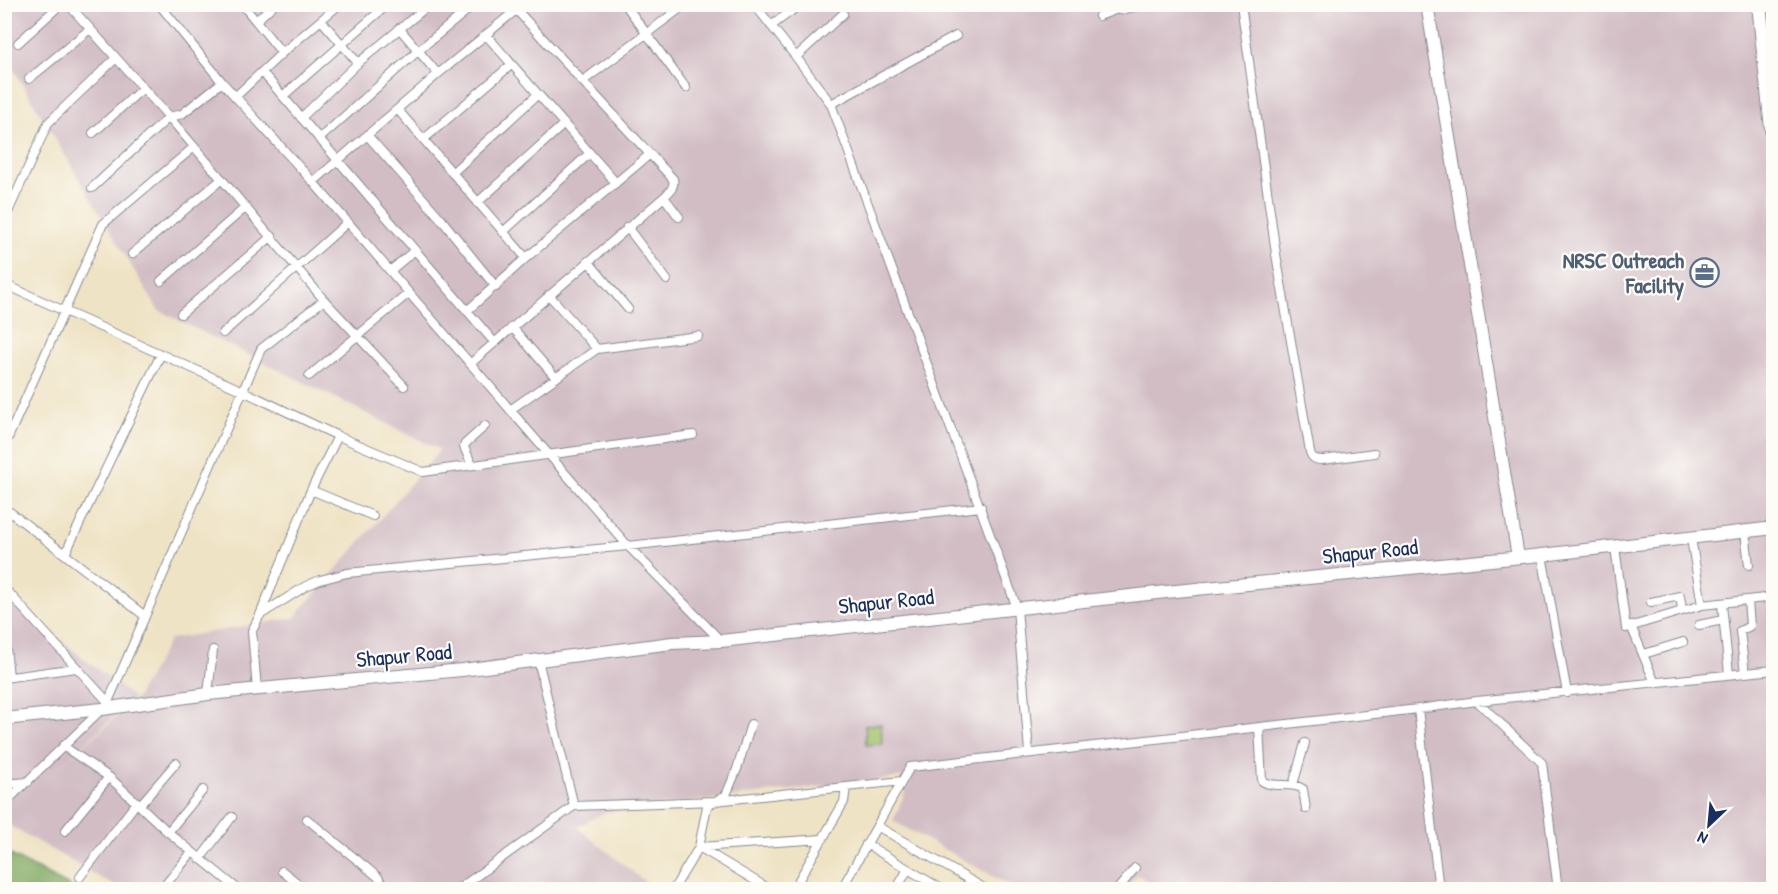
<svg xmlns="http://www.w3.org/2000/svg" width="1778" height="894" viewBox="0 0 1778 894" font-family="'Patrick Hand',sans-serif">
  <rect width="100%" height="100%" fill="#fdfcf7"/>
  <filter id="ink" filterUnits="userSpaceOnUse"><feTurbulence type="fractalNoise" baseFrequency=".0167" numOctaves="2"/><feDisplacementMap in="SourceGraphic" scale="12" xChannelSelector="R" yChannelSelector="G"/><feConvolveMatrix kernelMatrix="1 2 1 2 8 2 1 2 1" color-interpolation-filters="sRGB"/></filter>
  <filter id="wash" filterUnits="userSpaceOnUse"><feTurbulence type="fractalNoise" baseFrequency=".008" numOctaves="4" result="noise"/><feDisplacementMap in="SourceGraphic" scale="24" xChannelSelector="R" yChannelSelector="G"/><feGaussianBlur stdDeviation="1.35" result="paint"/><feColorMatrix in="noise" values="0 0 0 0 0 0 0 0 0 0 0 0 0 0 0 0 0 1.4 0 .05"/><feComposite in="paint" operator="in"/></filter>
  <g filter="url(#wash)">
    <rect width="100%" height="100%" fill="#efe3c5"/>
    <!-- industrial -->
    <path fill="#d2bdc5" d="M5,5H1773V889L1161,890L1137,874L1125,889H1016L893,821L912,776L605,812L577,827L654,889H120L5,823L4,596L134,698L52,774L135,700L170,639L294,618L440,450L158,310L8,60L5,58Z"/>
    <!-- green -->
    <path fill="#a1c16a" stroke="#5e7864" stroke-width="1.5" d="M881,724L882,744L866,745L865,725Z"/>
    <!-- forest -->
    <path fill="#80a75e" stroke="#4e6b5e" stroke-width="1.5" d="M4,851L7,853L75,889H5Z"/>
  </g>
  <g filter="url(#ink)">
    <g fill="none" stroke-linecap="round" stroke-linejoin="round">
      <defs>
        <path id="street" d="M68,4L169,117L324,300L404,386
          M159,4L222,82L313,182L628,546L721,641
          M242,4L282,53
          M625,4L686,88
          M754,4L796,57L831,104L1017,608L1029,752
          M1241,4L1276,254L1310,452C1312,459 1316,460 1323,460L1374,453
          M1099,16L1120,8
          M321,20L358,63
          M256,21L274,4
          M771,26L801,4
          M399,28L438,74
          M487,36L616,183
          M18,43L61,4
          M796,57L843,14
          M262,72L494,342
          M29,79L90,29
          M583,81L686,4
          M283,96L388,4
          M235,97L282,53L340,4
          M831,104L956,36
          M398,110L526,258
          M301,118L358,63L430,4
          M93,133L143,88
          M368,136L441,219L496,287
          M319,139L419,50L475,4
          M424,139L511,65
          M452,173L537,95
          M313,182L438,74L516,10
          M92,188L169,117L182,114L222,82
          M664,197L679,217
          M477,203L564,124
          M4,221L48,123L116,58
          M627,227L667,280
          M503,232L590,153
          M132,254L222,179
          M588,261L628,309
          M390,271L415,250
          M161,281L246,207
          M4,284L243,391L338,436L423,472L693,435
          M549,295L597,349
          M467,311L526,258L649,155
          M181,314L272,236
          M512,327L556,378
          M223,333L348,222
          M470,364L664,197C669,192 675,188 673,179L511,4
          M309,376L409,293
          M510,410L597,349L698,336
          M4,447L103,224L194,147
          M472,465L464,447L465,444L485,426
          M311,490L373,516
          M4,510L10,512L145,616
          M1745,532L1749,565
          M1691,538L1702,605
          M1615,547L1626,628L1702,605L1774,597
          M65,554L161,354
          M1542,555L1567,693
          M9,593L108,702
          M1651,602L1680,596L1682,609
          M1722,604L1729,674
          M4,607L9,593L6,592
          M260,615L306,586L320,580L347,573L628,546L981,507
          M1699,625L1723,620
          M1631,626L1655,683
          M4,628L9,677
          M1644,654L1683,642
          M538,660L574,806
          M1745,673L1740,631L1750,626L1748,600
          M4,678L76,668
          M257,690L252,631L260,615L311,490L338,436
          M208,694L213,650
          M1477,701L1542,763L1558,890
          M108,708V702L261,349L324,300
          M1418,709L1439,890
          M1259,727L1262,781C1274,789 1291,781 1303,789L1306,809
          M63,746L109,777L168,832L239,890
          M4,784L28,782
          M1293,785L1305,743
          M4,804L102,709
          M140,805L176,763
          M307,819L378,877L386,890
          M877,826L987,890
          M65,831L109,777
          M168,832L203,790
          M866,844L943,890
          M699,847L823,839
          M699,847L771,890
          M200,859L232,817
          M282,871L306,890
          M80,877L137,802
          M161,890L192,852
          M457,890L574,806L715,801L902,781
          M673,890L699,847L707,806L726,795L737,769L751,724
          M793,890L844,802L846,787
          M841,890L910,767L1418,709L1477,701L1774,670
          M896,890L908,869
          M1117,890L1135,868"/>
        <path id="secondary" d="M1118,4L1120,8L1139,4
          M1427,4L1518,557
          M4,719L102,709L208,694L462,670L672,643L721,641L1166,592L1542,555L1774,528"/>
        <path id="primary" d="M1759,4L1774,148"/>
      </defs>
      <!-- street casing -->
      <use href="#street" stroke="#858992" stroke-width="10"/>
      <!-- secondary casing -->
      <use href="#secondary" stroke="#858992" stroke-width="14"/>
      <!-- primary casing -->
      <use href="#primary" stroke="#858992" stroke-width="16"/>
      <!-- street -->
      <use href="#street" stroke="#fff" stroke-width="8"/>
      <!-- secondary -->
      <use href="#secondary" stroke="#fff" stroke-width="12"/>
      <!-- primary -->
      <use href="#primary" stroke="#fff" stroke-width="14"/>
    </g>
  </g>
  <!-- icons -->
  <defs>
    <symbol id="office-ring" viewBox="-11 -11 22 22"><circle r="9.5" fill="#fdfcf7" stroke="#5c6f8a" stroke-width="1.5"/><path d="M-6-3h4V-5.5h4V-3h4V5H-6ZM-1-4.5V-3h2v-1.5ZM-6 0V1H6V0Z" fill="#5c6f8a"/></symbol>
  </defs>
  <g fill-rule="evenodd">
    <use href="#office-ring" x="1688" y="256" width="33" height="33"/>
  </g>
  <g text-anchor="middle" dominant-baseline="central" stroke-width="4.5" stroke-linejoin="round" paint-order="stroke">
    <!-- service labels -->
    <g font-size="22" font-weight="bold" fill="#4e5e75" stroke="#fdfcf7" text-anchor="end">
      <text x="1684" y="260">NRSC Outreach<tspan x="1684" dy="25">Facility</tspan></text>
    </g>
    <!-- street labels -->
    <g font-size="22" fill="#1b2f5e" stroke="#fdfcf7">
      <text transform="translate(1370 551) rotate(-6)">Shapur Road</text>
      <text transform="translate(886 601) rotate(-6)">Shapur Road</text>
      <text transform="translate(404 655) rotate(-5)">Shapur Road</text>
    </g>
  </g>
  <!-- margin -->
  <rect width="1778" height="894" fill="none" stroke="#fdfcf7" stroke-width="24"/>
  <!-- north arrow -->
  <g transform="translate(1709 825) rotate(206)" stroke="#fdfcf7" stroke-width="4.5" paint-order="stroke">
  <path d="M0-4.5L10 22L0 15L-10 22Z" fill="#1b2f5e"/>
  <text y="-9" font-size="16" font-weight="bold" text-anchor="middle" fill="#1b2f5e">N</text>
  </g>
</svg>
